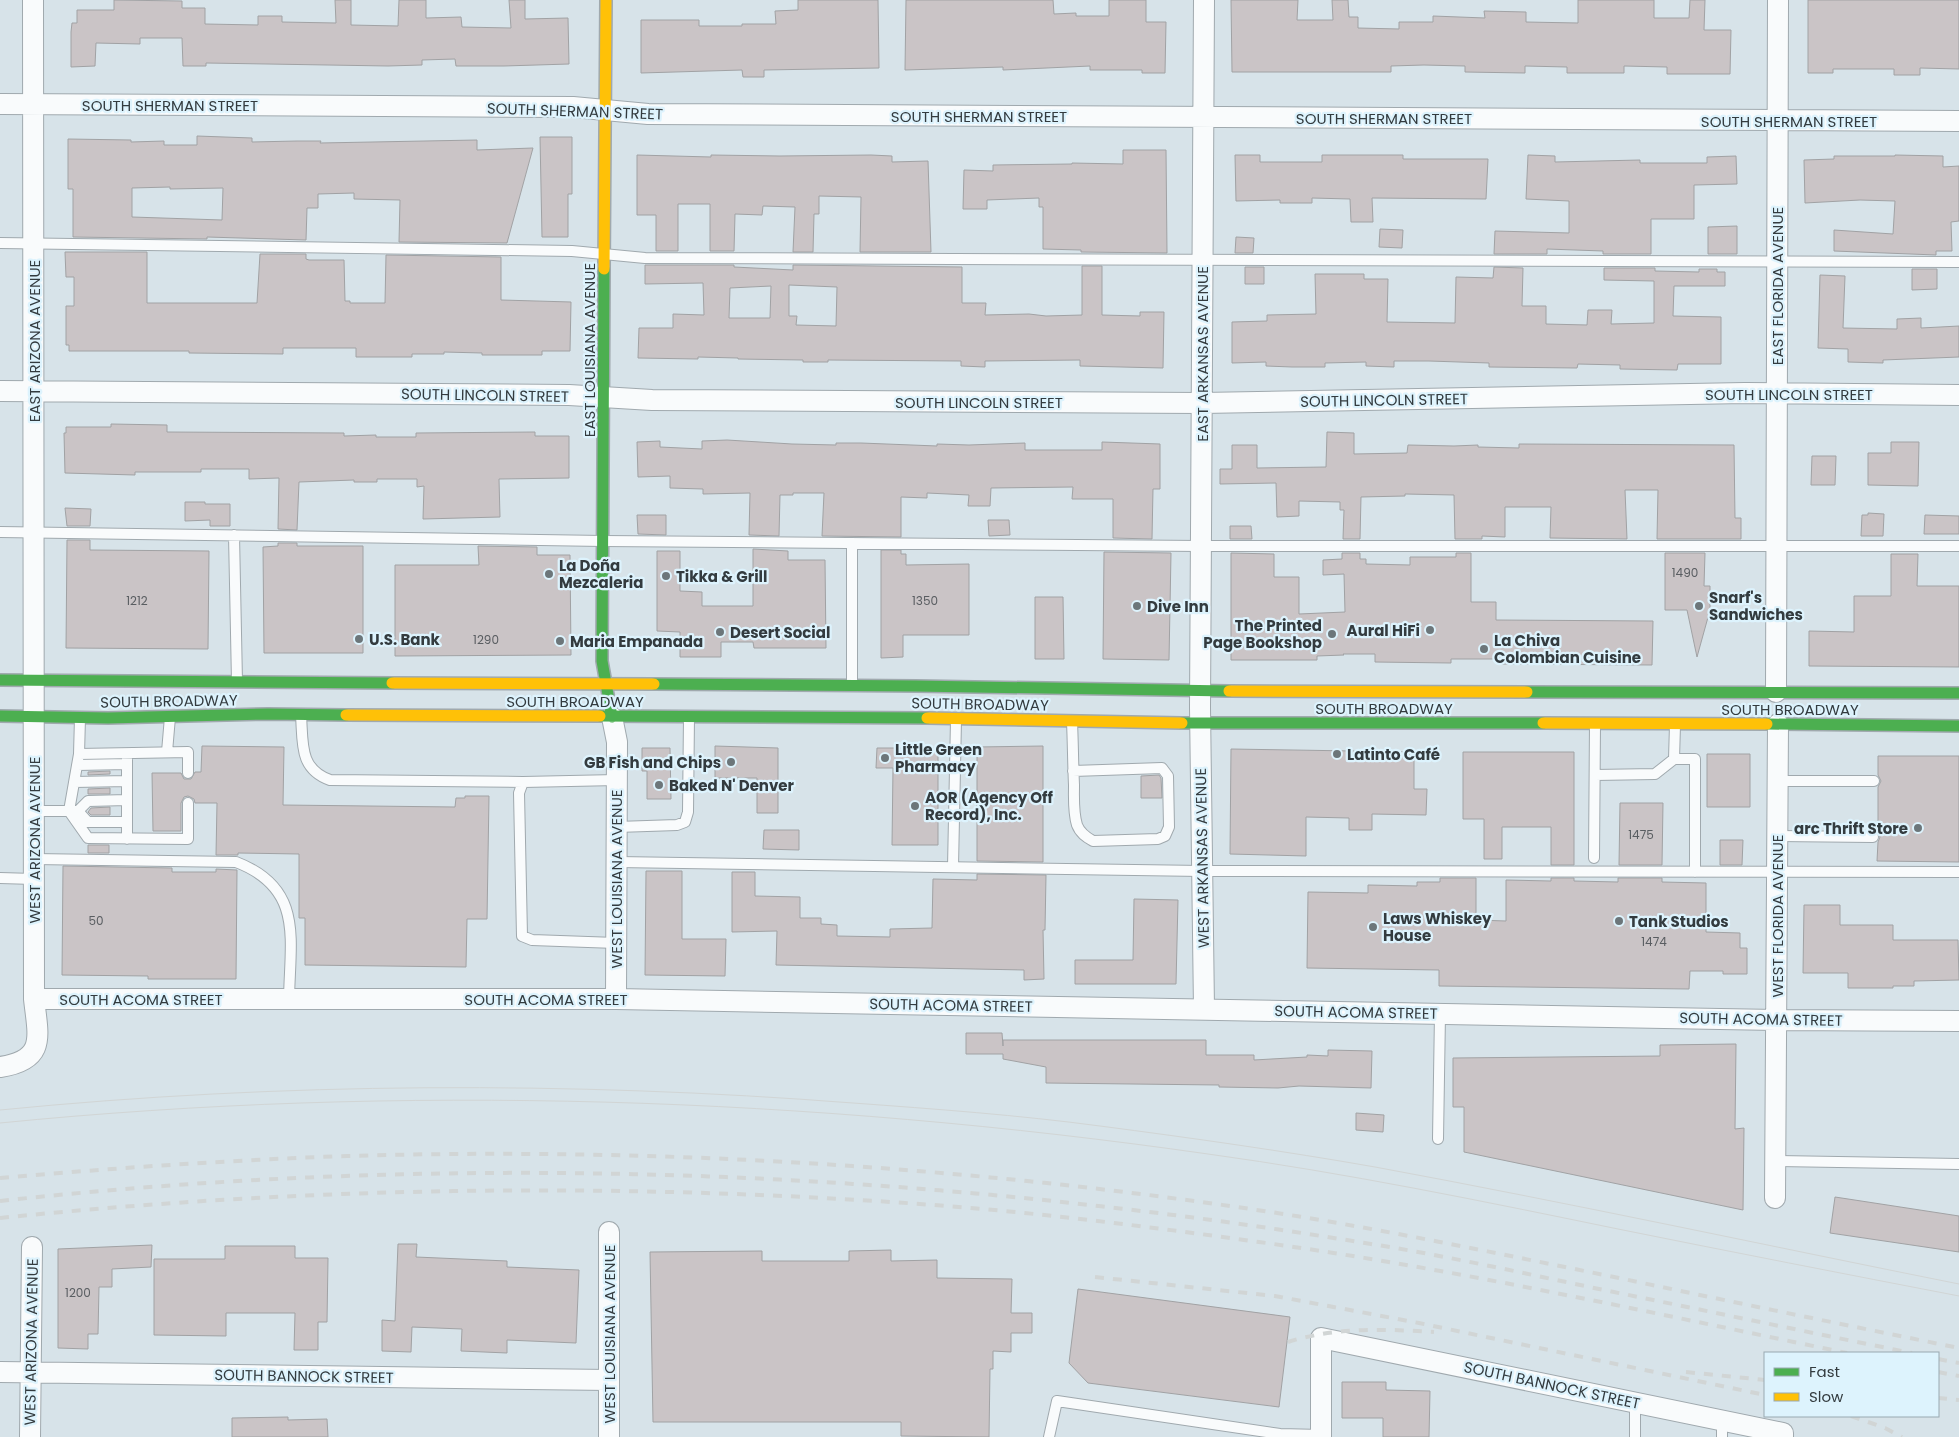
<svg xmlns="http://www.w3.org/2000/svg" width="1959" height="1437" viewBox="0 0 1959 1437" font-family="Poppins,sans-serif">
  <rect width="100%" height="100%" fill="#d7e3e9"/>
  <!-- building -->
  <path fill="#cac4c6" stroke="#a1a2a4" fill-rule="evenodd" d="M114,0L182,1V8H205V24L258,25V16H282V22L336,23L335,0H351V25L398,26L399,0H426V18L461,17L462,27L511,28L509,0H525V19L568,18L569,64L504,66H456L455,59L422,60V65L388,66L206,63V66H183L182,38H140V44L96,43L95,66L71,67V32L72,23H77V10H114Z
    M798,0H878L879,68L764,70V77H743L742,70L641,73V20H699V26H742V24H776L775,11L798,10Z
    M906,0H1053L1054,14L1076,13V16H1109V0H1146V22H1166L1165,73H1142V70H1090V66L1003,70V67L905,70Z
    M1231,0H1298L1297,20H1333L1332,0H1348L1349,17H1358V28L1399,29V22H1433V16L1485,18L1484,11L1526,12V22L1578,23V0H1654V18H1689L1690,0H1705L1704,30H1731L1730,74H1667V67L1624,66V73H1567V67L1525,66V73L1465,72V66L1424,65L1391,66V72H1232Z
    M1808,0H1959V69L1920,68V75H1894V69H1833V73H1808Z
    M197,136L252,138V142L297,141H321L320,143L477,140V150L533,148L507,243L399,242L400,200L354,199V193L318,194V208H307L306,240L207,237V239L73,237V189H68V139L131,140V142L164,141V145H197ZM170,187V189L223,188L222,220L132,217V188Z
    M540,137H572V194H568V237H542Z
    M1123,150H1166L1167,253L1081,252V250L1043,249V207H1039V198L987,200V209H963L964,170L993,171V165L1072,164V163L1123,164Z
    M637,155L711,157V155L780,156L871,155L892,156V162L928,161L931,252H860L861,197L819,196V214H814L813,252H793L795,207L763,206L762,215L735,214L734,251H710V204H678V251H656V215H637Z
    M1235,155H1260V162H1322V155H1403V159H1488L1486,199L1372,198L1373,222H1351L1350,199L1312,198V203H1280V200L1236,201Z
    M1528,155L1555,156V162L1640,160V163H1707V157L1736,156L1737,184L1694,185V219H1651V254H1603V251L1547,249V254H1494L1495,231L1569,233V201L1526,199Z
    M1895,155L1943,156V167L1959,166V221L1951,222L1952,251H1936V255L1834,251V230L1893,234L1895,201L1860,200L1805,203L1804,160L1834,159V156H1895Z
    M1737,226V254H1708V227Z
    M1380,229L1403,230L1402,248L1379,247Z
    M1236,237L1254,238L1253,253H1235Z
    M65,252H147V303H257L260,254H306V259L309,260H344L345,301H350V303H385L386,255L501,257V300L571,302L570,351H542V355H482V353L444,352V354H412V357H356V348H283V354L189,353V351H69V345H66V306H74V277H66Z
    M645,265H734V267L793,270V265L962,267V303H986L985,315L1029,314L1046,316L1082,315V266H1102V315L1140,316V312H1164L1163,368L1080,366V360L985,361V367L961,366V361L828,360V362H803V360L738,359V358L698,357V359L638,358L639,328H673V314L704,315L703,283L645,284ZM789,285L837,287L836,326L796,325L797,316H789ZM771,286L770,318H729L730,288Z
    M1245,267H1264V284H1245Z
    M1494,267L1523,268L1522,306H1546V324L1587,325L1588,310H1612L1611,324L1654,323V281L1604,280V268H1655V271L1699,272V269H1717V272H1725V286H1674L1673,316L1721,317V364H1678L1677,370L1620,369V365L1578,364L1577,368L1489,367V363L1429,361H1394V367L1366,366V362L1325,363V367H1292L1266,366V362L1232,363V322L1267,321V315L1316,314L1315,274H1364V279H1388L1387,322L1455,323L1456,277L1493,278Z
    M1912,269H1937V289L1912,290Z
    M1820,275L1845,276L1843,328L1897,329V319L1921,318V328L1959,326V357L1883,360V363L1848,362V349L1818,348Z
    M111,424L167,425V432L344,433V436L376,435V437H416V433L535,432V436H569V478L499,479L500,517L423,519L424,486L417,487V479H377V482H354V480L299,482L297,530L278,529L279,478L249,479V469H201V472H135V475L65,473L64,433H66V427H111Z
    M1327,432L1354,433V454L1407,453L1408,445L1454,446L1478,445V447L1519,448V444L1734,445L1735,518H1741V539H1657L1658,490H1625L1627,539L1550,538L1551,507H1505V537L1482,536V539H1455L1454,495L1405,494V496L1361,497L1360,539H1343L1344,510H1340V502L1299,501V516L1277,517L1276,483L1220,484V469H1232V445H1257V468L1326,467Z
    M727,440L792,444L836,445V443H861L937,446V444L969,445L1025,443V450H1102V442L1160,444V489H1153L1152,539L1113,538V499H1072L1073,487L991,488L990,506H968L969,495L927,493V498L901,497V537L822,536L824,493H793V495H780L779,536L749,535L750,493L703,494V489L670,488V476L638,477L637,442L660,441V447L702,449V441Z
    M1891,442H1919L1918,486L1868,485V453H1891Z
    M1812,456H1836L1835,485H1811Z
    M185,502H205V504H230V526H210V520L185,521Z
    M65,508L91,509L90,526H67Z
    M1868,513L1884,514L1883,536H1861L1862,515H1868Z
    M637,515H666V535L638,534Z
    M1925,515L1959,516V534H1924Z
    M988,520H1009L1010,535L989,536Z
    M1230,526H1251L1252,539H1230Z
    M67,540H90V550L209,551L208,649L66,648Z
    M278,543H297V546H363V653H264L263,547L278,546Z
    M478,546L537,547V555H570L571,655L395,656V565H479Z
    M753,549L788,551V560H825L826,648H754L753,642H721V657H680V632L657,631V551H680V591L702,592V606H753Z
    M881,550H901V554H906V565L969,564V635H903V657L881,658Z
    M1104,552L1171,553L1169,660L1103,659Z
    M1231,553L1274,554V577H1299V614L1345,612L1344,574L1323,575V560L1342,559V553H1360V559H1366V564L1410,565V557H1456V553H1471V602H1496V620L1653,621L1652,665L1499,664V659H1451V663L1375,662V654H1343L1344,655L1317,656V660H1231Z
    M1665,553H1705L1704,586H1710V610L1697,657L1687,610H1665Z
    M1891,554H1918L1917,586H1959V667L1809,666V631L1854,632V596H1891Z
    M1035,597H1063L1064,659H1035Z
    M202,746L284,747L283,805L455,807L456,798H465V796H489L487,919H467L466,967L305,965V918H299V854L238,853V855H216L217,803H195L194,799L188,796L184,797L181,803V831H153L152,773H181L184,779H191L195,772H201Z
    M715,746L778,748V813H757V778H715Z
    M1043,746V862L977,861V747Z
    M642,748H670L671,799H647V771H642Z
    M877,748H938V845H892L893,768H876Z
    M1231,749L1414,752V789H1427L1426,815L1372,814V830H1349V818L1306,817V856L1230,854Z
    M1463,752H1574V865H1551V827H1502V859H1484V819H1463Z
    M1707,754H1750V807H1707Z
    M1878,756H1959V862L1877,861L1878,842L1880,837L1878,832V787L1881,781L1878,775Z
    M110,771V774L88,775V772Z
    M1159,775L1161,778L1162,798H1141V776Z
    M110,788V794H88V789Z
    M1620,803H1663L1662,865H1619Z
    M110,807V815H91L88,812L91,808Z
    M764,830H799V850L763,849Z
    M1720,840H1743L1742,865H1720Z
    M88,845H109V853H88Z
    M63,866L172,868V872H216V869L237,870L236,979H148V976L62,975Z
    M646,871H682V939H726L725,976L645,975Z
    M732,872H755V896L800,897V918H821V924L837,925V936L890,937V929L932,928L933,879L977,880V874L1046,875L1045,930H1043L1044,979L1024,980V970L776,965L777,931L732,932Z
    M1440,878H1476V920L1506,921V880L1551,881V878H1574V881L1618,882V878H1662V882L1706,883V932L1740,933V948H1747V974H1723V971H1690L1689,989L1439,986V970L1307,968L1308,892L1368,893V885L1417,886V882H1440Z
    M1134,899L1178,900L1176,984H1075V960H1133Z
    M1804,905H1840V925H1893V940H1958L1959,980L1914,981V986H1893V988H1848V973H1803Z
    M966,1033H1002L1003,1046V1040H1206V1055H1254V1060L1307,1057V1055L1328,1056V1050L1372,1051L1371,1088L1299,1086L1278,1088L1219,1087V1085L1046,1083V1067L1003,1059V1054H966Z
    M1736,1044L1735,1129L1744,1128L1743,1210L1464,1152V1107H1453V1058L1660,1056V1045Z
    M1356,1113L1384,1115L1383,1132L1356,1130Z
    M1835,1197L1959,1216V1252L1830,1233Z
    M398,1244H417L416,1257L507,1261V1267L579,1270L576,1343L507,1340V1353L461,1351L462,1329L412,1327L411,1352L382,1351V1320L395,1321Z
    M152,1245L151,1267L112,1269V1287H99L98,1334H88V1349L58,1348V1249Z
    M225,1246H295V1258H328L327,1322H318V1350H294L295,1313H226V1336L154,1335V1259H225Z
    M891,1250V1261L937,1260V1278L1012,1279L1011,1313H1032V1333H1011V1352L993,1351V1369H990L989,1437L901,1436V1422H653L650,1252L762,1251V1261H849V1251Z
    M1078,1289L1290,1317L1279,1407L1088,1383L1069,1363Z
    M1342,1382H1386V1390L1430,1391L1429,1437H1383V1418H1342Z
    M288,1417V1420L327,1419L328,1437H232V1418Z"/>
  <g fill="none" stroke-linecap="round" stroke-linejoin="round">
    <defs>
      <path id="lane" d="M0,243L572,251L645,258L1959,262
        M0,532L603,541L1201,546H1959
        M234,535L237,682
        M852,543V685
        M301,715C303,743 299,769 330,780L523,782
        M1072,722C1073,743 1073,764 1074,785C1074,798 1073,812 1077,825C1080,833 1086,837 1093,841L1158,839L1165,836L1169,827L1168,776L1162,768L1073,771
        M167,752L170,717
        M79,754L188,752V773
        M127,754V839
        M1674,759H1695V872
        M77,765L127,764
        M1595,775L1655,774L1674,759L1675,725
        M1777,781H1874
        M74,782L127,781
        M34,811H69L79,754L80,718
        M69,811L88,838L188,839V803
        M69,811H78L88,822H127
        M78,811L88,801L127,800
        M617,827L677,825L685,822L688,812L689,717
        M1777,836L1873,837
        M1594,858L1595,724
        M34,859L236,862C304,888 290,939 289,999
        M617,862L1202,871L1959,872
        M953,867L956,720
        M0,878L34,879
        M616,943L532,940L522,936L519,793L523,782L617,780
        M1438,1139L1440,1014
        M1775,1161L1959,1164
        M1635,1402V1437
        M1722,1420V1437
        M1049,1437L1057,1401L1280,1434L1321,1435"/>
      <path id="street" d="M1204,0L1200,708L1204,1009
        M0,104L573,107L648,114L1959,121
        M0,391L569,395L652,400L1202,403L1745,393L1959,395
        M1776,692L1778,0
        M612,717L617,742L616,999
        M34,999H616L1776,1020L1959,1021
        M0,1067C47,1060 38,1036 34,999L33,0
        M1775,1198L1778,724
        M609,1232V1437
        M0,1372L609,1380
        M30,1437L32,1247
        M1321,1437V1338L1783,1433V1437"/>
      <path id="fast" d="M604,269L602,661L612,717
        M0,680L392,683
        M654,684L916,686L1229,691
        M1527,692L1959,693
        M0,716L108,718L268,714L346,715
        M600,716L927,718
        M1182,723H1543
        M1767,724L1959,726"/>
      <path id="slow" d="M604,269L606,0
        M392,683L654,684
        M1229,691L1527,692
        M346,715L600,716
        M927,718L1182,723
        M1543,723L1767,724"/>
    </defs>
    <!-- lane casing -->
    <use href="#lane" stroke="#a0a9ae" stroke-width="12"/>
    <!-- street casing -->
    <use href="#street" stroke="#a0a9ae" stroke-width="22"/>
    <!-- fast casing -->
    <use href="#fast" stroke="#a0a9ae" stroke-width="14"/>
    <!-- slow casing -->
    <use href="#slow" stroke="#a0a9ae" stroke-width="14"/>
    <!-- lane -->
    <use href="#lane" stroke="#f9fbfc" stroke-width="10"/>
    <!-- street -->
    <use href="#street" stroke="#f9fbfc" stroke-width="20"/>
    <!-- fast -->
    <use href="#fast" stroke="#4caf50" stroke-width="11"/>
    <!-- slow -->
    <use href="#slow" stroke="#ffc107" stroke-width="11"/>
    <!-- tram -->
    <path stroke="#d1d5d5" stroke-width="1" d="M0,1110C283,1082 569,1081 853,1103C935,1109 1018,1115 1100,1126C1192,1138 1284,1151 1375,1167C1570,1203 1764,1245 1959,1284
      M0,1123C402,1083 809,1097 1208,1154C1346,1173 1482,1201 1618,1229C1732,1252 1845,1274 1959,1296"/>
    <!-- rail -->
    <path stroke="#d1d5d5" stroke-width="4" stroke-dasharray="9 9" stroke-linecap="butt" d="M0,1178C115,1168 231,1160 347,1156C657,1147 970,1166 1277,1213C1392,1231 1505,1255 1619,1278C1732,1302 1846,1325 1959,1348
      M0,1201C456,1151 918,1169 1371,1244C1447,1256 1523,1273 1599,1289C1703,1310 1807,1332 1912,1353
      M0,1218C311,1186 622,1182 934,1205C1042,1213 1151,1227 1259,1242C1457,1269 1652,1313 1847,1353
      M1095,1277L1275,1296L1419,1323L1765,1395
      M1288,1342C1335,1327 1385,1329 1434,1332
      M1938,1359L1959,1363
      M1686,1372L1765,1380
      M1938,1372L1959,1376
      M1938,1398L1959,1400
      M1851,1416L1885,1428L1902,1437"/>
  </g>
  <!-- markers -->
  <g fill="#6c767a" stroke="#ddf3fd" stroke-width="2">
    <circle cx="549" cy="574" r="5"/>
    <circle cx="666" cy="576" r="5"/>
    <circle cx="1137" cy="606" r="5"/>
    <circle cx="1699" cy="606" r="5"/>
    <circle cx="1430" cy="630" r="5"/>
    <circle cx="720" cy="632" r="5"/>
    <circle cx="1332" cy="634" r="5"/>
    <circle cx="359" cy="639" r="5"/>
    <circle cx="560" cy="641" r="5"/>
    <circle cx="1484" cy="649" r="5"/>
    <circle cx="1337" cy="754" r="5"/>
    <circle cx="885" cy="758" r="5"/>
    <circle cx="731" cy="762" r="5"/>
    <circle cx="659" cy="785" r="5"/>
    <circle cx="915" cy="806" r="5"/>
    <circle cx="1918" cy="828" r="5"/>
    <circle cx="1619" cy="921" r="5"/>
    <circle cx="1373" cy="927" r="5"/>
  </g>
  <g text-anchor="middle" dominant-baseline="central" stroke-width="4.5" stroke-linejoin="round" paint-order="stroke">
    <!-- number labels -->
    <g font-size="12" fill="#595d61">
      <text x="1685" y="572">1490</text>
      <text x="137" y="600">1212</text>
      <text x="925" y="600">1350</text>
      <text x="486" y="639">1290</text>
      <text x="1641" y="834">1475</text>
      <text x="96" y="920">50</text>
      <text x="1654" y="941">1474</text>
      <text x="78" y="1292">1200</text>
    </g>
    <!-- street labels -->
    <g font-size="15" fill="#333b3f" stroke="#ddf3fd">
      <text x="170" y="105">SOUTH SHERMAN STREET</text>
      <text transform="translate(575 111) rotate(2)">SOUTH SHERMAN STREET</text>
      <text x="979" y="116">SOUTH SHERMAN STREET</text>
      <text x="1384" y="118">SOUTH SHERMAN STREET</text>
      <text x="1789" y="121">SOUTH SHERMAN STREET</text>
      <text transform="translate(1777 286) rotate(-90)">EAST FLORIDA AVENUE</text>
      <text transform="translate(34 341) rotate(-90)">EAST ARIZONA AVENUE</text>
      <text transform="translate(589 350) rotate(-90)">EAST LOUISIANA AVENUE</text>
      <text transform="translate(1202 354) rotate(-90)">EAST ARKANSAS AVENUE</text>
      <text x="1789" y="394">SOUTH LINCOLN STREET</text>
      <text transform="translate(485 395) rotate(1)">SOUTH LINCOLN STREET</text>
      <text transform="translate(1384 400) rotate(-1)">SOUTH LINCOLN STREET</text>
      <text x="979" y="402">SOUTH LINCOLN STREET</text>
      <text transform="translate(169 701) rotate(-1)">SOUTH BROADWAY</text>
      <text x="575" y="701">SOUTH BROADWAY</text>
      <text transform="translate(980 704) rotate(1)">SOUTH BROADWAY</text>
      <text x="1384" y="708">SOUTH BROADWAY</text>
      <text x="1790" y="709">SOUTH BROADWAY</text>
      <text transform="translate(34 840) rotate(-90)">WEST ARIZONA AVENUE</text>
      <text transform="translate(1202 858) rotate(-91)">WEST ARKANSAS AVENUE</text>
      <text transform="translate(616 879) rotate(-90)">WEST LOUISIANA AVENUE</text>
      <text transform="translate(1777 916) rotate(-90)">WEST FLORIDA AVENUE</text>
      <text x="141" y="999">SOUTH ACOMA STREET</text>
      <text x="546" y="999">SOUTH ACOMA STREET</text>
      <text transform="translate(951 1005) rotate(1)">SOUTH ACOMA STREET</text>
      <text transform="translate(1356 1012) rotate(1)">SOUTH ACOMA STREET</text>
      <text transform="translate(1761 1019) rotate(1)">SOUTH ACOMA STREET</text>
      <text transform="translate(609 1334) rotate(-90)">WEST LOUISIANA AVENUE</text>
      <text transform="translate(31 1342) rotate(-89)">WEST ARIZONA AVENUE</text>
      <text transform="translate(304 1376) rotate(1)">SOUTH BANNOCK STREET</text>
      <text transform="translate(1552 1385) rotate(12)">SOUTH BANNOCK STREET</text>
    </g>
    <!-- poi labels -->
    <g font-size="15" font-weight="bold" fill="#333b3f" stroke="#ddf3fd" text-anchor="start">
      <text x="559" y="565">La Doña<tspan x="559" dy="17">Mezcaleria</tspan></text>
      <text x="676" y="576">Tikka &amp; Grill</text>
      <text x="1709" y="597">Snarf's<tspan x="1709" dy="17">Sandwiches</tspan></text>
      <text x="1147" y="606">Dive Inn</text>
      <text x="1322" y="625" text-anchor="end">The Printed<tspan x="1322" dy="17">Page Bookshop</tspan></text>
      <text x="1420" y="630" text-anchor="end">Aural HiFi</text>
      <text x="730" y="632">Desert Social</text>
      <text x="369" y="639">U.S. Bank</text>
      <text x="1494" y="640">La Chiva<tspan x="1494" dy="17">Colombian Cuisine</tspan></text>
      <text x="570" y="641">Maria Empanada</text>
      <text x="895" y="749">Little Green<tspan x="895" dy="17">Pharmacy</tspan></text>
      <text x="1347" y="754">Latinto Café</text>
      <text x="721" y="762" text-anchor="end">GB Fish and Chips</text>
      <text x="669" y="785">Baked N' Denver</text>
      <text x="925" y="797">AOR (Agency Off<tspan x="925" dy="17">Record), Inc.</tspan></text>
      <text x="1908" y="828" text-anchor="end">arc Thrift Store</text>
      <text x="1383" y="918">Laws Whiskey<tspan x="1383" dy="17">House</tspan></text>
      <text x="1629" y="921">Tank Studios</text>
    </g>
  </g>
  <!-- legend -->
  <rect x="1764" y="1352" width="175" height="65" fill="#ddf3fd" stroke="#99a9b1"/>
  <rect x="1774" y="1368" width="25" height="8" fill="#4caf50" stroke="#99a9b1"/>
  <text x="1809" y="1377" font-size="15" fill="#333b3f">Fast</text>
  <rect x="1774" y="1393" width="25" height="8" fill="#ffc107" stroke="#99a9b1"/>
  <text x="1809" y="1402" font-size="15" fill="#333b3f">Slow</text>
</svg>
